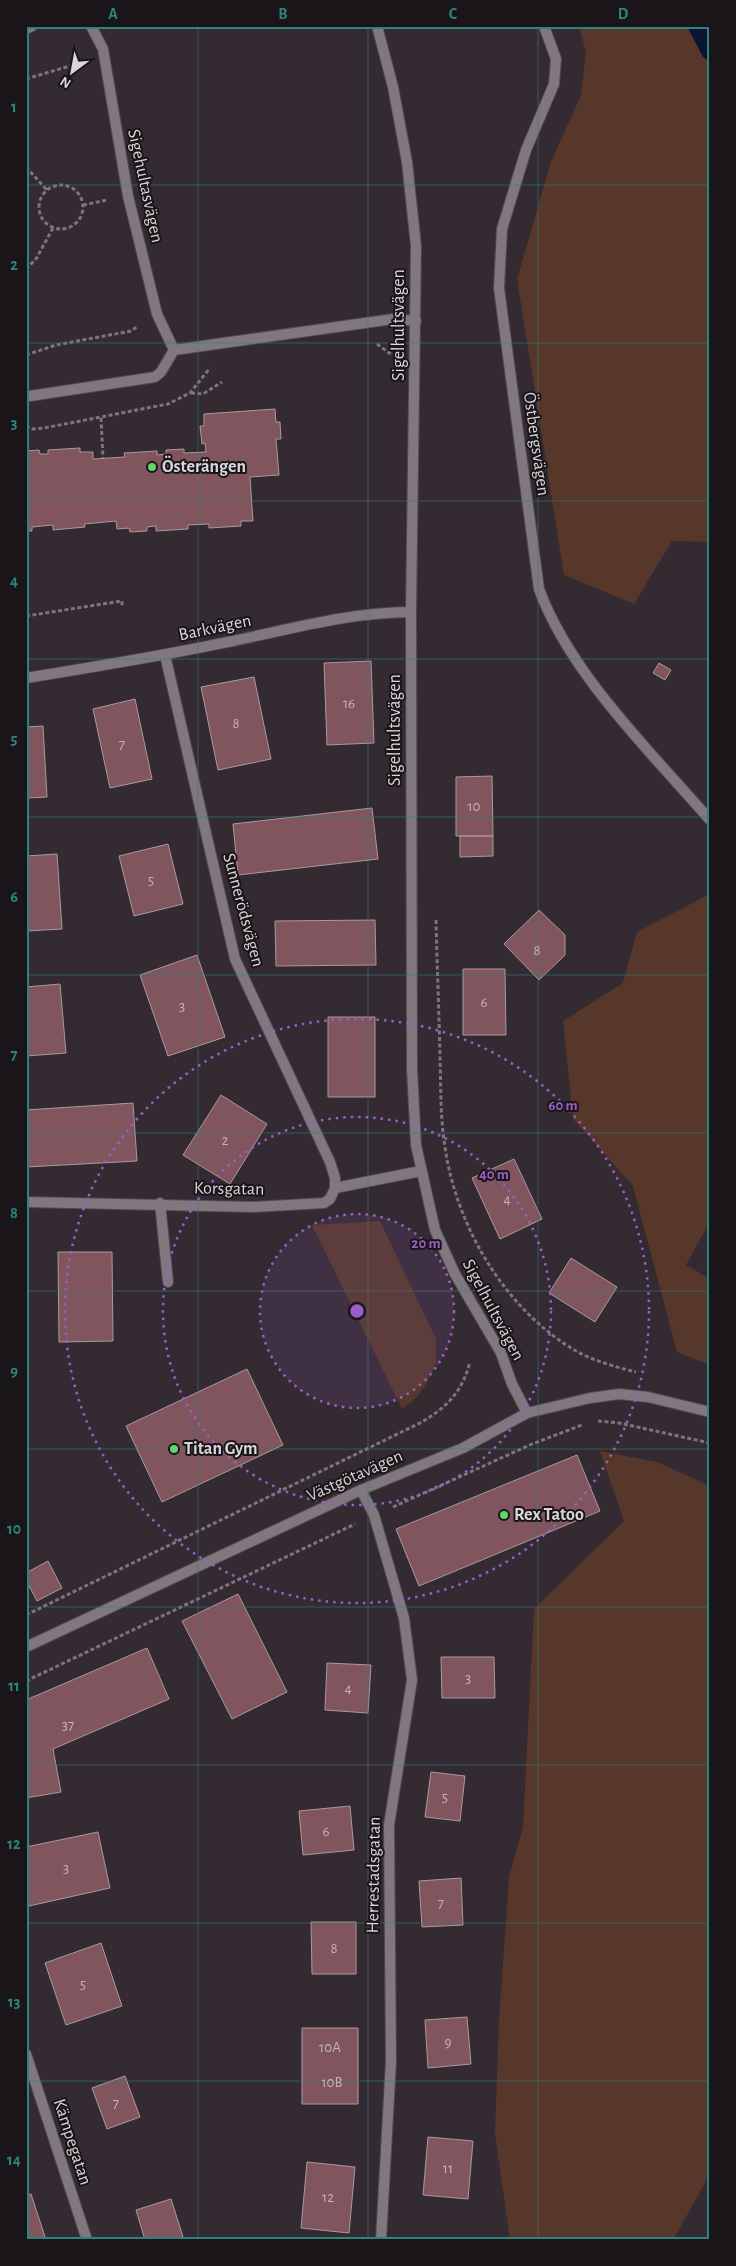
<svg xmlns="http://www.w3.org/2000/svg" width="736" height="2266" viewBox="0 0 736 2266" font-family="'Alegreya Sans',sans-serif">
  <rect width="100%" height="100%" fill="#342b32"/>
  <!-- green -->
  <path fill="#56372a" d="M579,26H687L703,57L710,62V542L672,541L634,604L564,575L517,279L551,162L581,95L586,52Z
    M710,894V1221L686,1265L710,1279V1365L677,1352L633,1186L573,1119L563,1021L623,983L637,932Z
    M380,1221L436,1339V1362L428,1381L417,1397L402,1409L312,1225Z
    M600,1451L657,1462L710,1486V2174L673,2240H510L495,2134L499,2021L509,1877L523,1827L534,1609L624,1521Z"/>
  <!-- water -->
  <path fill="#091531" d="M687,26H710V62L703,57Z"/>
  <!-- building -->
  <path fill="#81555d" stroke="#a99a9d" d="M275,409L276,422H280L281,439H276L279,475L250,477L253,521H241V526L209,528V524L188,525V529L156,531V526L147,527V531L130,532L129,528L117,529L116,521L84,524L85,527L53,530V525L32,527V531H26V451L39,450L40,454H48V450L80,448V452H93V459L125,457L124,453L157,451V455L166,454V450L184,449V453L206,452L205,443L202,444L200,426H204V414Z
    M371,661L374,743L327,745L324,663Z
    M659,663L671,670L665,680L653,673Z
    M254,677L271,759L218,770L201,687Z
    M135,699L152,779L110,788L93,709Z
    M43,726L47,797L26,798V727Z
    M492,776L493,836H456V777Z
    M372,808L378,859L238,875L233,824Z
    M460,836H493V856L460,857Z
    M168,844L183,904L134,916L119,856Z
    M57,854L62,929L26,931V856Z
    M539,910L565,935V955L539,980L504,944Z
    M375,920L376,965L276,966L275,921Z
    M197,955L225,1037L168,1056L140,975Z
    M463,969H505L506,1035H463Z
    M60,984L66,1053L26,1056V987Z
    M328,1017H375V1097H328Z
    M221,1095L267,1124L230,1184L183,1155Z
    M133,1103L137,1161L26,1167V1110Z
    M514,1159L542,1219L500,1239L472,1178Z
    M58,1252H112L113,1341L59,1342Z
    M571,1258L617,1287L595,1322L549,1293Z
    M247,1369L283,1445L162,1502L126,1426Z
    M577,1455L600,1511L419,1586L396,1529Z
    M48,1561L62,1588L37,1601L26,1580V1573Z
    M238,1594L287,1692L232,1719L182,1621Z
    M147,1648L169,1699L53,1749L61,1792L26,1798V1700Z
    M441,1657H494L495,1698H442Z
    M327,1663L371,1665L368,1713L325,1710Z
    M431,1772L465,1776L460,1821L425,1817Z
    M350,1806L354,1850L303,1855L299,1811Z
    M98,1832L110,1888L29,1906L26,1893V1847Z
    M461,1878L463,1925L422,1927L419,1881Z
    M311,1922H356V1974H312Z
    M101,1943L122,2006L66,2025L45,1963Z
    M467,2017L471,2064L428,2068L425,2020Z
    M302,2028H358V2104H302Z
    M125,2076L140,2117L107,2129L92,2088Z
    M428,2137L473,2141L468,2199L423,2195Z
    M307,2162L355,2167L349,2233L301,2228Z
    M31,2194L46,2240H26V2195Z
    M171,2199L184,2240H145L136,2210Z"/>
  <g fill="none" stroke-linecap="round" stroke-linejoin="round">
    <defs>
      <path id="service" d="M160,1203L168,1282"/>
      <path id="minor" d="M91,26L103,49L128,196L157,314L174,350L393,319L416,321
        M544,26L556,59L554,84L526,150L502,229L499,288L539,589C570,674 651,752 710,820
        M26,29L32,26
        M30,396L155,377L161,372L174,350
        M165,655L235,959L330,1162L335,1178V1188
        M26,678C94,667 161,656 228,642C287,630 350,612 411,612
        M26,1202L253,1207L324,1203L330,1199L335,1188L421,1171
        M361,1490L374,1515L404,1618L412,1680L389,1825L391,2061L381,2240
        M26,2054L87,2240"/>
      <path id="tertiary" d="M377,26L393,87L407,162L416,246L411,612L412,1069L416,1145L435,1230L455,1274L501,1353L512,1384L527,1413
        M26,1647L361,1490L463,1448L527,1413L590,1398L619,1394L648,1397L710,1412"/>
    </defs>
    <!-- service casing -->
    <use href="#service" stroke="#504a4f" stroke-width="12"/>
    <!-- minor casing -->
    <use href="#minor" stroke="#504a4f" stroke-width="12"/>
    <!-- tertiary casing -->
    <use href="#tertiary" stroke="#504a4f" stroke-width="12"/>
    <!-- path -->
    <path stroke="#7c757b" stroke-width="3" stroke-dasharray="4 2.5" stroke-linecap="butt" d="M26,79L83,62
      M26,167L47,190
      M39 207a22 22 0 1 1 44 0a22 22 0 1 1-44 0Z
      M83,205L107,200
      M26,269L36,259L53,228
      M377,344L392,355
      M26,355L56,345L131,331L138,326
      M191,393L203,394L222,382
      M101,418L103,458
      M26,426L32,429L44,428L168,404L190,393L210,368
      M26,616L122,601V607
      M436,920C437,966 439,1011 440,1056C441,1084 440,1112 444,1140C454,1223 503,1308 576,1351C594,1361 616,1367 636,1372
      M598,1421L619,1423L710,1443
      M393,1507L532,1444L582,1425
      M26,1615L422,1422C448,1406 462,1392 470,1362
      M26,1681L355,1524"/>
    <!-- service -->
    <use href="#service" stroke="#81777f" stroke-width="10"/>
    <!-- minor -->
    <use href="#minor" stroke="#81777f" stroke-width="10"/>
    <!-- tertiary -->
    <use href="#tertiary" stroke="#81777f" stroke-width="10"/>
  </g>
  <!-- grid -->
  <path fill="none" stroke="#2d847e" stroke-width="1" stroke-opacity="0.55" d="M198,26V2240M368,26V2240M538,26V2240M26,185H710M26,343H710M26,501H710M26,659H710M26,817H710M26,975H710M26,1133H710M26,1291H710M26,1449H710M26,1607H710M26,1765H710M26,1923H710M26,2081H710"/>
  <!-- distance rings -->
  <circle cx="357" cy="1311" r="97" fill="#985fc7" fill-opacity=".12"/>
  <g fill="none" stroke="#985fc7" stroke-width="2.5" stroke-dasharray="2.5 5">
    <circle cx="357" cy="1311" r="97"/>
    <circle cx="357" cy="1311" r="194"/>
    <circle cx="357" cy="1311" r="292"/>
  </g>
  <!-- markers -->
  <g fill="#60d56a" stroke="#191518" stroke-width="2">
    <circle cx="152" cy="467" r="5"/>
    <circle cx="174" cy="1449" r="5"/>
    <circle cx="504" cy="1515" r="5"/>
  </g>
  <g text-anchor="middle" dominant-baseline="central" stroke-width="4" stroke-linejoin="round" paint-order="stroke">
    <!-- number labels -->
    <g font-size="15" fill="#c4b5ba">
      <text x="349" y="703">16</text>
      <text x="236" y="723">8</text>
      <text x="122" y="744">7</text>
      <text x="474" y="806">10</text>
      <text x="151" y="880">5</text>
      <text x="537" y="950">8</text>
      <text x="484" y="1002">6</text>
      <text x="182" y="1006">3</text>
      <text x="225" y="1140">2</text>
      <text x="507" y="1199">4</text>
      <text x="468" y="1678">3</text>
      <text x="348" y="1688">4</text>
      <text x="68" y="1725">37</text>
      <text x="445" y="1797">5</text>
      <text x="326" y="1831">6</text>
      <text x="66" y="1868">3</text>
      <text x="441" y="1903">7</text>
      <text x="334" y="1948">8</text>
      <text x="83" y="1984">5</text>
      <text x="448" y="2042">9</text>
      <text x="330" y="2047">10A</text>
      <text x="332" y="2082">10B</text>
      <text x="116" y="2103">7</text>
      <text x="448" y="2168">11</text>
      <text x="328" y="2197">12</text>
    </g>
    <!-- street labels -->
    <g font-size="18" fill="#dad5d9" stroke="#191518">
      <text transform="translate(145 186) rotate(78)">Sigehultasvägen</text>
      <text transform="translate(399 325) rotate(-90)">Sigelhultsvägen</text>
      <text transform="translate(536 444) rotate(82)">Östbergsvägen</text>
      <text transform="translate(215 628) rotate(-12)">Barkvägen</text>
      <text transform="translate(395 730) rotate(-90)">Sigelhultsvägen</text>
      <text transform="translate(243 910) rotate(75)">Sunnerödsvägen</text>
      <text transform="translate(229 1189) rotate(1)">Korsgatan</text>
      <text transform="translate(493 1310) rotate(62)">Sigelhultsvägen</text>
      <text transform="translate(355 1476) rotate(-24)">Västgötavägen</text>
      <text transform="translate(374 1875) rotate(-89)">Herrestadsgatan</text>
      <text transform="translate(72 2142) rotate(72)">Kämpegatan</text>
    </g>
    <!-- poi labels -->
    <g font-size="18" font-weight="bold" fill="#dad5d9" stroke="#191518" text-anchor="start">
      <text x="162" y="467">Österängen</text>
      <text x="184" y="1449">Titan Gym</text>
      <text x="514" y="1515">Rex Tatoo</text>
    </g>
  </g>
  <circle cx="357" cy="1311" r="8" fill="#985fc7" stroke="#191518" stroke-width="2.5"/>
  <g font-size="15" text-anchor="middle" font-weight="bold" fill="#985fc7" stroke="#191518" stroke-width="4" stroke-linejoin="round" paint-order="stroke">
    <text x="563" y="1110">60 m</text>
    <text x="494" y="1179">40 m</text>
    <text x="426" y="1248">20 m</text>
  </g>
  <!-- border -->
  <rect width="736" height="2266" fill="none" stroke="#191518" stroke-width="55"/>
  <!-- north arrow -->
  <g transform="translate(72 72) rotate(212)" stroke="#191518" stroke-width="4" paint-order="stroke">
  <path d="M0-4L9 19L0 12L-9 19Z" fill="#dad5d9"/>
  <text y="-8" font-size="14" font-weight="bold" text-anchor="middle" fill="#dad5d9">N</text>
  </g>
  <rect x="28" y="28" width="680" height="2210" fill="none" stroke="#2d847e" stroke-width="2"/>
  <g font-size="16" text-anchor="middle" font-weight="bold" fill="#2d847e">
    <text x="113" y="19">A</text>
    <text x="283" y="19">B</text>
    <text x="453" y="19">C</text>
    <text x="623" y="19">D</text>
    <text x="14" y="112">1</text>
    <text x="14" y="270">2</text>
    <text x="14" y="428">3</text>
    <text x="14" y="586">4</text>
    <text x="14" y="744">5</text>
    <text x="14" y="902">6</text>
    <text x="14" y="1060">7</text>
    <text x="14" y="1218">8</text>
    <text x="14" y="1376">9</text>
    <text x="14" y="1534">10</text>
    <text x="14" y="1691">11</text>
    <text x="14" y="1849">12</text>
    <text x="14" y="2007">13</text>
    <text x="14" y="2165">14</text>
  </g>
</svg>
